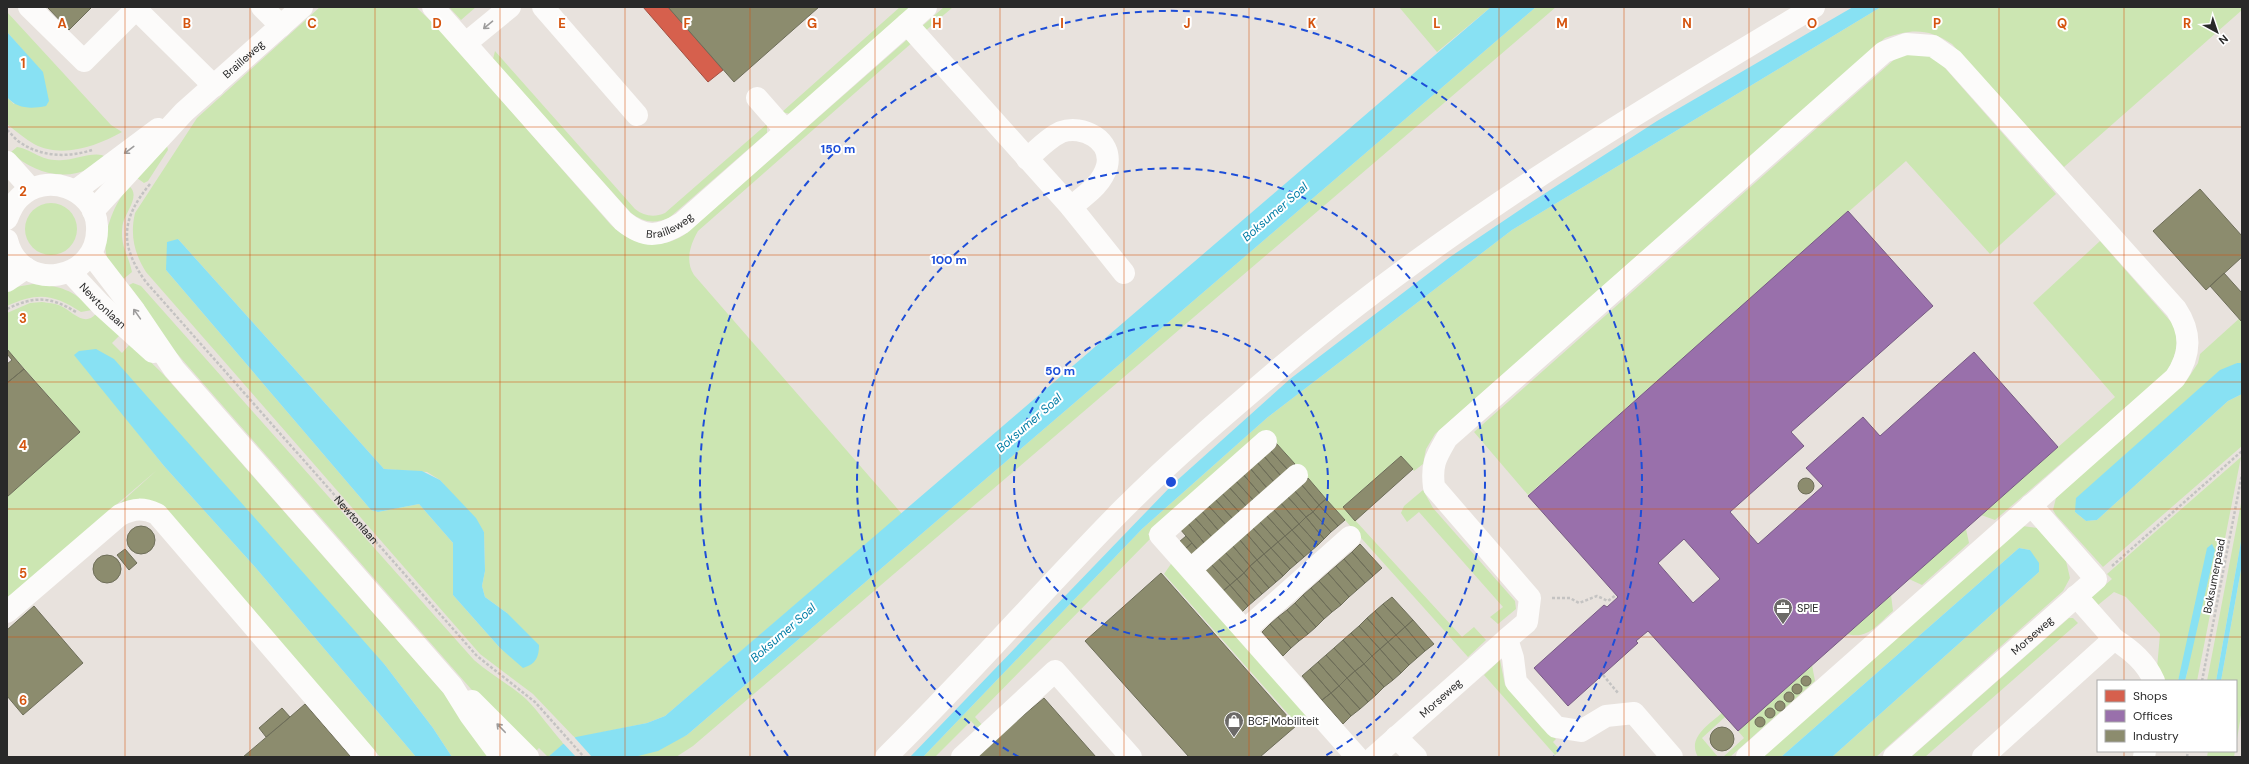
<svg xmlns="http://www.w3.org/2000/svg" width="2249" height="764" viewBox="0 0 2249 764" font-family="'DM Sans',sans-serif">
  <rect width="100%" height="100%" fill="#e8e2dd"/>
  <!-- green -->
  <path fill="#cce6b2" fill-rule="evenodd" d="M320,7H416L438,28L611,225C632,245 658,251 684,235L910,37L914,41L698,231C690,245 685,261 694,275L902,514L665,716L647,723L575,738L533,694L480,654L146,272C134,253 130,235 135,213L197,118ZM178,239L384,469L427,472L440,480L484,532L485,571L482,586L485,597L507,613L523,667L500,648L453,595V543L419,504L378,512L371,510L166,270Z
    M449,7H476L461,20Z
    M900,7H910L790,114L782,112Z
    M944,7H953L923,33L920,28Z
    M1399,7H1491L1437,52Z
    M1536,7H1556L693,746L676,757H634L687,735Z
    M1881,7H2242V10L2064,167L1952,44C1928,28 1911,29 1885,38L1435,434L1426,449L1423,464L1414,471L1401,456L1343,507L1462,637L1474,627L1486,640L1468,657L1265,431L1148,534L1151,538L975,717L985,728L980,731L971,721L935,757H923L1142,529L1268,417L1512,230Z
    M7,12L111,125L122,132C97,146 62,159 34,144C25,139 16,131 7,124V97L14,104L42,72L7,32Z
    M495,51L635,209C644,216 654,218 665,213L767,124V133L669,218C654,224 643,222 631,213L493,59Z
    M1911,53L1925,54L1938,60L2056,194L1990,254L1906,161L1528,495L1474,432L1896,58Z
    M167,146L168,150L148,181L144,183L137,178Z
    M17,147C34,150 41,162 63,160C73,160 98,150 105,157C101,160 96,165 90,168C64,182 31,172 11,152Z
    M129,186C141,195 126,212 123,223C119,245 128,253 132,272L121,281C117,275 111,267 108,260C99,238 115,202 129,186Z
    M25 229a26 26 0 1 1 52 0a26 26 0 1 1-52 0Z
    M2100,241L2172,323C2181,340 2176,355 2167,372L1995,520L1981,515L2115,397L2033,303Z
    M133,283L141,286L474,660C490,674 510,685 526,699C540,713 550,729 564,744L548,757L539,748L535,752L471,689L152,325L140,308L144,305L129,285Z
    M33,284C60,286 73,289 92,310L81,312C53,294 38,292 7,306V291L16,287Z
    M42,302C48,303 55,303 61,306C73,312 84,327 96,314L121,334L112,343L122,353L131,343L164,375L447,697L490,757H452L433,728L385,665L125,417L164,466L255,567L416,757H380L164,507H116L157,470L7,598V497L80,432L7,349V313L30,303Z
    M2242,316V363H2237L2075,512L2086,521L2097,520L2228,401L2242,394V446L2103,567L2056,515L2053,510L2056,498L2187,380L2198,363L2200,354Z
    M2241,457L2197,681H2185L2188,669L2189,639L2178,681H2164L2157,668L2160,634L2126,597L2114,592L2098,605L2091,597L2112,579L2107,574Z
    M1423,490L1433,508L1515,601L1516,609L1498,624L1490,617L1503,607L1419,512L1407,522L1401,513L1404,506Z
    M2242,498V536L2216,681H2207Z
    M2022,526L2037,528L2066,561L2070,578L2063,591L1876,757H1832L2039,572L2030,550L2019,548L1781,757H1763Z
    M1966,529L1969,543L1922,585L1909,579Z
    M1173,561L1308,715L1297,724L1164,574Z
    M2242,564V709L2236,745V681H2221Z
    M1891,595L1893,611C1878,624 1868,640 1847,634Z
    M2069,618H2073L2078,623L1925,757H1911Z
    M1500,660L1505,685L1542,728L1556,739L1553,742L1560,750L1555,755L1484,675Z
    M1812,665L1815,681L1730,757H1723L1744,738L1738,731Z
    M1722,713L1725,717L1702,738L1718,757H1698C1687,738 1708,725 1722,713Z
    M2208,751H2235L2234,757H2207Z"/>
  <!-- water -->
  <path fill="#88e1f3" d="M1491,7H1536L687,735L658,751L634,757H548L563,744L576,737L647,723L665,716Z
    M1853,7H1881L1512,230L1268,417L1142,529L923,757H910L1173,484L1290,379L1450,257L1530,203L1657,121Z
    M7,32L43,72L49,101L46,106C31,109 17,109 7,97Z
    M178,239L384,469L422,471L440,480L476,518L484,532L485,571L482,586L485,597L507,613L539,645C539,657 536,664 523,668L500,648L453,595V543L419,504L378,512L371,510L166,270L167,242Z
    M96,349L114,359L385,665L433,728L452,757H416L255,567L164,466L74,355L79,351Z
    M2237,363H2242V394L2228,401L2097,520L2086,521L2075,512L2076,498L2220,370Z
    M2242,536V564L2221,681H2216Z
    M2212,544L2215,550L2188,669L2185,681H2178L2207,548Z
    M2019,548L2030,550L2039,563V572L1832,757H1781Z"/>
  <!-- pier -->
  <path fill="#e8e2dd" d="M573,736L575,738L592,757H576L562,742Z"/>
  <!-- shops -->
  <path fill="#d6604d" stroke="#a25042" d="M643,7H668L723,70L708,82Z"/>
  <!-- offices -->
  <path fill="#9970ab" stroke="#775b84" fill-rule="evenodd" d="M1848,211L1933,306L1791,432L1804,446L1730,512L1758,544L1823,486L1806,468L1863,417L1880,436L1974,352L2058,447L1738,731L1648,631L1636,641L1638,643L1568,706L1534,668L1604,605L1607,607L1618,597L1528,496ZM1684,539L1720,579L1693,603L1658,563Z"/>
  <!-- industry -->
  <path fill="#8c8c6e" stroke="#6e6e59" d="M47,7H92L69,30Z
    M668,7H819L734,82Z
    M2200,189L2242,236V257L2206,290L2153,231Z
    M2224,273L2242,293V322L2210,286Z
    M7,349L24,369L7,383V364L12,360L7,354Z
    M24,369L80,432L7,497V383Z
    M1276,443L1295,464L1288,470L1269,449Z
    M1269,449L1288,470L1281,476L1263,455Z
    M1263,455L1281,476L1274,482L1256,461Z
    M1401,456L1413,469L1355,521L1343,507Z
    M1256,461L1274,482L1267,488L1249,467Z
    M1249,467L1267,488L1261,495L1242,473Z
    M1242,473L1261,495L1254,501L1235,480Z
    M1308,478L1326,499L1319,505L1301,484Z
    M1798 486a8 8 0 1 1 16 0a8 8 0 1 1-16 0Z
    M1235,480L1254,501L1247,507L1228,486Z
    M1301,484L1319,505L1313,512L1294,490Z
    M1228,486L1247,507L1240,513L1221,492Z
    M1294,490L1313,512L1306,517L1287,496Z
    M1221,492L1240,513L1233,519L1214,498Z
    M1287,496L1306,517L1299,524L1280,502Z
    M1214,498L1233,519L1226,525L1207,504Z
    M1326,499L1345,520L1338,526L1319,505Z
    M1280,502L1299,524L1292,530L1273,509Z
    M1207,504L1226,525L1219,531L1201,510Z
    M1319,505L1338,526L1331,532L1313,512Z
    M1273,509L1292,530L1285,536L1266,515Z
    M1201,510L1219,531L1212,537L1193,516Z
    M1313,512L1331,532L1324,539L1306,517Z
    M1266,515L1285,536L1278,542L1259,521Z
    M1193,516L1212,537L1205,544L1187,522Z
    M1306,517L1324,539L1318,545L1299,524Z
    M1259,521L1278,542L1271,548L1252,527Z
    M1187,522L1205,544L1198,550L1180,529Z
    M1299,524L1318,545L1311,551L1292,530Z
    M127 540a14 14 0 1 1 28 0a14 14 0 1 1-28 0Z
    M1252,527L1271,548L1264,554L1246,533Z
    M1292,530L1311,551L1304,557L1285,536Z
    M1246,533L1264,554L1257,560L1239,539Z
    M1186,536L1192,543L1185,549L1179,542Z
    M1285,536L1304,557L1297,563L1278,542Z
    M1239,539L1257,560L1250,566L1232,545Z
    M1278,542L1297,563L1290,569L1271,548Z
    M1192,543L1198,550L1191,556L1185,549Z
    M1360,544L1382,568L1373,576L1352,552Z
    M1232,545L1250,566L1244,573L1225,552Z
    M1271,548L1290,569L1283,576L1264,554Z
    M125,549L137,563L129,570L117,555Z
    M1225,552L1244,573L1237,579L1218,558Z
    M1352,552L1373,576L1365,583L1344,559Z
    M1264,554L1283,576L1276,582L1257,560Z
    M93 569a14 14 0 1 1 28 0a14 14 0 1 1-28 0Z
    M1218,558L1237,579L1230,585L1211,564Z
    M1344,559L1365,583L1357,590L1336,566Z
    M1257,560L1276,582L1269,588L1250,566Z
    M1211,564L1230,585L1223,591L1204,570Z
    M1250,566L1269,588L1262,594L1244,573Z
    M1336,566L1357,590L1349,597L1328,573Z
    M1161,573L1296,726L1260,757H1189L1085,641Z
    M1244,573L1262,594L1255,600L1237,579Z
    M1328,573L1349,597L1341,605L1319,581Z
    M1237,579L1255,600L1248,606L1230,585Z
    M1319,581L1341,605L1332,612L1311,588Z
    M1230,585L1248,606L1242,612L1223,591Z
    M1311,588L1332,612L1324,619L1303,595Z
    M1303,595L1324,619L1316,627L1295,603Z
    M1392,597L1413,620L1405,627L1383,604Z
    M1295,603L1316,627L1308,634L1287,610Z
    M1383,604L1405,627L1396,635L1375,611Z
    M34,606L83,663L23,715L7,696V630Z
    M1287,610L1308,634L1299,641L1278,617Z
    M1375,611L1396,635L1388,642L1367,618Z
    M1278,617L1299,641L1291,648L1270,624Z
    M1367,618L1388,642L1380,649L1359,626Z
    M1413,620L1434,644L1425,651L1405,627Z
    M1270,624L1291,648L1283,656L1262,632Z
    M1359,626L1380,649L1372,656L1351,633Z
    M1405,627L1425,651L1417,658L1396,635Z
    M1351,633L1372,656L1364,664L1343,640Z
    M1396,635L1417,658L1409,665L1388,642Z
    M1343,640L1364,664L1355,671L1334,648Z
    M1388,642L1409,665L1401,673L1380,649Z
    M1334,648L1355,671L1347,678L1326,655Z
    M1380,649L1401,673L1393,680L1372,656Z
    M1326,655L1347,678L1339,686L1318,662Z
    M1372,656L1393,680L1384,687L1364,664Z
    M1318,662L1339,686L1331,693L1310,669Z
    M1364,664L1384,687L1376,695L1355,671Z
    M1310,669L1331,693L1322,700L1302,676Z
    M1355,671L1376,695L1368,702L1347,678Z
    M1801 681a5 5 0 1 1 10 0a5 5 0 1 1-10 0Z
    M1347,678L1368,702L1360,709L1339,686Z
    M1792 689a5 5 0 1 1 10 0a5 5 0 1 1-10 0Z
    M1339,686L1360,709L1351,716L1331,693Z
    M1784 697a5 5 0 1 1 10 0a5 5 0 1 1-10 0Z
    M1331,693L1351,716L1343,724L1322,700Z
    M1044,698L1096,757H974Z
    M1775 706a5 5 0 1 1 10 0a5 5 0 1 1-10 0Z
    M305,704L351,757H243L290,717Z
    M282,708L290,717L266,737L259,728Z
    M1765 713a5 5 0 1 1 10 0a5 5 0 1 1-10 0Z
    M1755 722a5 5 0 1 1 10 0a5 5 0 1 1-10 0Z
    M1710 739a12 12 0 1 1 24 0a12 12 0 1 1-24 0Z"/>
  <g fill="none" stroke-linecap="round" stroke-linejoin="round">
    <!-- path -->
    <g stroke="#c4c3c2" stroke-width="2.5" stroke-dasharray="3 2" stroke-linecap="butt">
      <path d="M7,130C11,133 14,138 18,141C40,157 67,158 92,150"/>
      <path id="s1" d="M150,184C121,219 119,245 146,282L477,656L535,702L584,757"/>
      <path d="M7,309C34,296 50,296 76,312"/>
      <path d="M2112,566L2242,451"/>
      <path d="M1552,598H1570L1579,603L1597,596L1608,601L1616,595"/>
      <path d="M1603,675L1618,693"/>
      <path d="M2202,681L2242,474"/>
      <path d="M2187,757L2188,751"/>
    </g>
    <!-- minor -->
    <g stroke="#fcfbfa" stroke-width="22">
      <path d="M29,7L84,61L136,9L214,86"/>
      <path d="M262,7L281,26"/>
      <path id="s2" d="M433,7L623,221C645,239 659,237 682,223L926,7"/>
      <path d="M543,7L637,115"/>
      <path d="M907,24L1071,207L1124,273"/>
      <path d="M466,43L510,7"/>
      <path d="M757,98L786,131"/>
      <path d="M1027,159C1037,150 1048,138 1061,132C1082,124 1113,140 1107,166C1102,185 1084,196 1071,207"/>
      <path d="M7,162L31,189"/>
      <path d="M75,191L158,129"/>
      <path id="s3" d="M93,211L184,112L302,7"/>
      <path d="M7,219C10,211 13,204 19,198C45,171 95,188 97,226C100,282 20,295 7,240"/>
      <path d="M91,254L134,310L174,369L452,686L470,715L501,757"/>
      <path id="s4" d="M70,272L101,305L153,352"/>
      <path d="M7,281L26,268"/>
      <path d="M1266,441L1160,535L1357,757"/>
      <path d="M1191,569L1297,475"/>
      <path d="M2076,596L2114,639"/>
      <path d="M7,612L120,515C135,508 143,508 157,514L366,757"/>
      <path d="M1245,630L1350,537"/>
      <path d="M472,701L528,757"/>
      <path d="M1396,737L1416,757"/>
      <path d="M886,757C968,677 1043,590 1123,509C1173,459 1227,413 1280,368C1444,228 1629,117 1814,7"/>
      <path d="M962,757L1055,671L1131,757"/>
      <path id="s5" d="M1374,757L1507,639"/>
      <path d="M1672,757L1634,713L1606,716L1581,731L1556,727L1516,682L1513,658L1507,639L1527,622L1530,598L1434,487C1431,464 1436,457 1447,438L1884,52L1906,44L1933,46L1953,60L2176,309C2192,333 2191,355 2175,378L1747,757"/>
      <path id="s6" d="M1894,757L2096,579L2031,505"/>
      <path d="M1983,757L2114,639C2131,650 2146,662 2154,681"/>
      <path d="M2144,757L2145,751"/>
    </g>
  </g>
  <!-- one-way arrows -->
  <defs><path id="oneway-shaft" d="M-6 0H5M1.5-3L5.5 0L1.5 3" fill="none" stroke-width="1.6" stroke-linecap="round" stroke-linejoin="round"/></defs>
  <g stroke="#9d9c9c">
    <use href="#oneway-shaft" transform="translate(488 25) rotate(140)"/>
    <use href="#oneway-shaft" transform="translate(129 150) rotate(143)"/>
    <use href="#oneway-shaft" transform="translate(137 314) rotate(-125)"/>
    <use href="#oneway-shaft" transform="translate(501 728) rotate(-134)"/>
  </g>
  <!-- grid -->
  <path fill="none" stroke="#d5540f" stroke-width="1" stroke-opacity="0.55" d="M125,7V757M250,7V757M375,7V757M500,7V757M625,7V757M750,7V757M875,7V757M1000,7V757M1124,7V757M1249,7V757M1374,7V757M1499,7V757M1624,7V757M1749,7V757M1874,7V757M1999,7V757M2124,7V681M7,127H2242M7,255H2242M7,382H2242M7,509H2242M7,637H2242M2124,751V757"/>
  <!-- distance rings -->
  <g fill="none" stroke="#1d4ed8" stroke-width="2" stroke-dasharray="7 5">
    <circle cx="1171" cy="482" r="157"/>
    <path d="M1019 757A314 314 0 1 1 1323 757"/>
    <path d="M788 756A471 471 0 1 1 1554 756"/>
  </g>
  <!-- icons -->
  <defs>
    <symbol id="office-pin" viewBox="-11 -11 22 30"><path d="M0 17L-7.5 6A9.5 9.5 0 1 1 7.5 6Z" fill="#6c6a68" stroke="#fff"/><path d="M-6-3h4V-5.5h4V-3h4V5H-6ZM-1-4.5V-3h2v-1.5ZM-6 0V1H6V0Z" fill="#fff"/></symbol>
    <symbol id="shop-pin" viewBox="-11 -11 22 30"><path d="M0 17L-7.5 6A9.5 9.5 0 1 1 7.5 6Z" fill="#6c6a68" stroke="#fff"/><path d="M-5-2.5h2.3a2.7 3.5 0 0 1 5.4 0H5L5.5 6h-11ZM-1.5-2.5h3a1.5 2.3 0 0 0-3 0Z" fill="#fff"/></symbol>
  </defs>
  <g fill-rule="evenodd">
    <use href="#office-pin" x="1772" y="597" width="22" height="30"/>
    <use href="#shop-pin" x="1223" y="710" width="22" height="30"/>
  </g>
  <g text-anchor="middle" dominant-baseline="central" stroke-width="4" stroke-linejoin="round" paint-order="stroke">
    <!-- street labels -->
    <g font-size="11" fill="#292929" stroke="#fff">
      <text stroke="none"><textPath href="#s3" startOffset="214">Brailleweg</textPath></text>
      <text stroke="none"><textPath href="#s2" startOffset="338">Brailleweg</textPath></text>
      <text stroke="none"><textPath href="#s4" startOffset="47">Newtonlaan</textPath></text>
      <text stroke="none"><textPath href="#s1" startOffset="426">Newtonlaan</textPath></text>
      <text transform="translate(2214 576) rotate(-79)">Boksumerpaad</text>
      <text stroke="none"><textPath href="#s6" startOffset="184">Morseweg</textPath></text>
      <text stroke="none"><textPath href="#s5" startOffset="89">Morseweg</textPath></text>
    </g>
    <!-- poi labels -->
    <g font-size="11" fill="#292929" stroke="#fff" text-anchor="start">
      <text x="1797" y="608">SPIE</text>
      <text x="1248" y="721">BCF Mobiliteit</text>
    </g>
    <!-- water labels -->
    <g font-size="12" font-style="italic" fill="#007ca5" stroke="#fff">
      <text transform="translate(1275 212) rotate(-41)">Boksumer Soal</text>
      <text transform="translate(1029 423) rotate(-41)">Boksumer Soal</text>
      <text transform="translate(783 633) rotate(-41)">Boksumer Soal</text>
    </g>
  </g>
  <g font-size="13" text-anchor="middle" font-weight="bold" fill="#d5540f" stroke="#fff" stroke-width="4" stroke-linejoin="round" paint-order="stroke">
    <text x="62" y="28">A</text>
    <text x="187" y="28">B</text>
    <text x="312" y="28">C</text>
    <text x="437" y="28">D</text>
    <text x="562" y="28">E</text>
    <text x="687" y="28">F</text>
    <text x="812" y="28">G</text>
    <text x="937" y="28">H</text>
    <text x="1062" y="28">I</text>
    <text x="1187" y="28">J</text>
    <text x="1312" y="28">K</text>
    <text x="1437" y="28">L</text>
    <text x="1562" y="28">M</text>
    <text x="1687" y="28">N</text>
    <text x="1812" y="28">O</text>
    <text x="1937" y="28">P</text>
    <text x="2062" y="28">Q</text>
    <text x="2187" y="28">R</text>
    <text x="23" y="68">1</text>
    <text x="23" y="196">2</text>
    <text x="23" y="323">3</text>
    <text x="23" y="450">4</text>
    <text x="23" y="578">5</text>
    <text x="23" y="705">6</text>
  </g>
  <circle cx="1171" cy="482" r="6" fill="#1d4ed8" stroke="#fff" stroke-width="2"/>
  <g font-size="12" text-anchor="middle" font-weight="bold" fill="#1d4ed8" stroke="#fff" stroke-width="4" stroke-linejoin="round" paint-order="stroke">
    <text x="838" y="153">150 m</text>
    <text x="949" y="264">100 m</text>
    <text x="1060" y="375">50 m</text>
  </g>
  <!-- border -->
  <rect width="2249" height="764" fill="none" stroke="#292929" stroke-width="16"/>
  <!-- legend -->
  <rect x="2097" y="680" width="140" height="72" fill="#ffffff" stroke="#a9a9a9"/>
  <rect x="2105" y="690" width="20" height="12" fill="#d6604d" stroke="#a9a9a9"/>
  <text x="2133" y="700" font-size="12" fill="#292929">Shops</text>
  <rect x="2105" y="710" width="20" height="12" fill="#9970ab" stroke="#a9a9a9"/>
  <text x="2133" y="720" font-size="12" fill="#292929">Offices</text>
  <rect x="2105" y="730" width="20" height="12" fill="#8c8c6e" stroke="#a9a9a9"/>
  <text x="2133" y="740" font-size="12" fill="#292929">Industry</text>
  <!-- north arrow -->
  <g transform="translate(2217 32) rotate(140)" stroke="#ffffff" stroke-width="3" paint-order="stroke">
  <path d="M0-3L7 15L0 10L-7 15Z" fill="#292929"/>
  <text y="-6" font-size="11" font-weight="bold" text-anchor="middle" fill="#292929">N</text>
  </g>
</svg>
